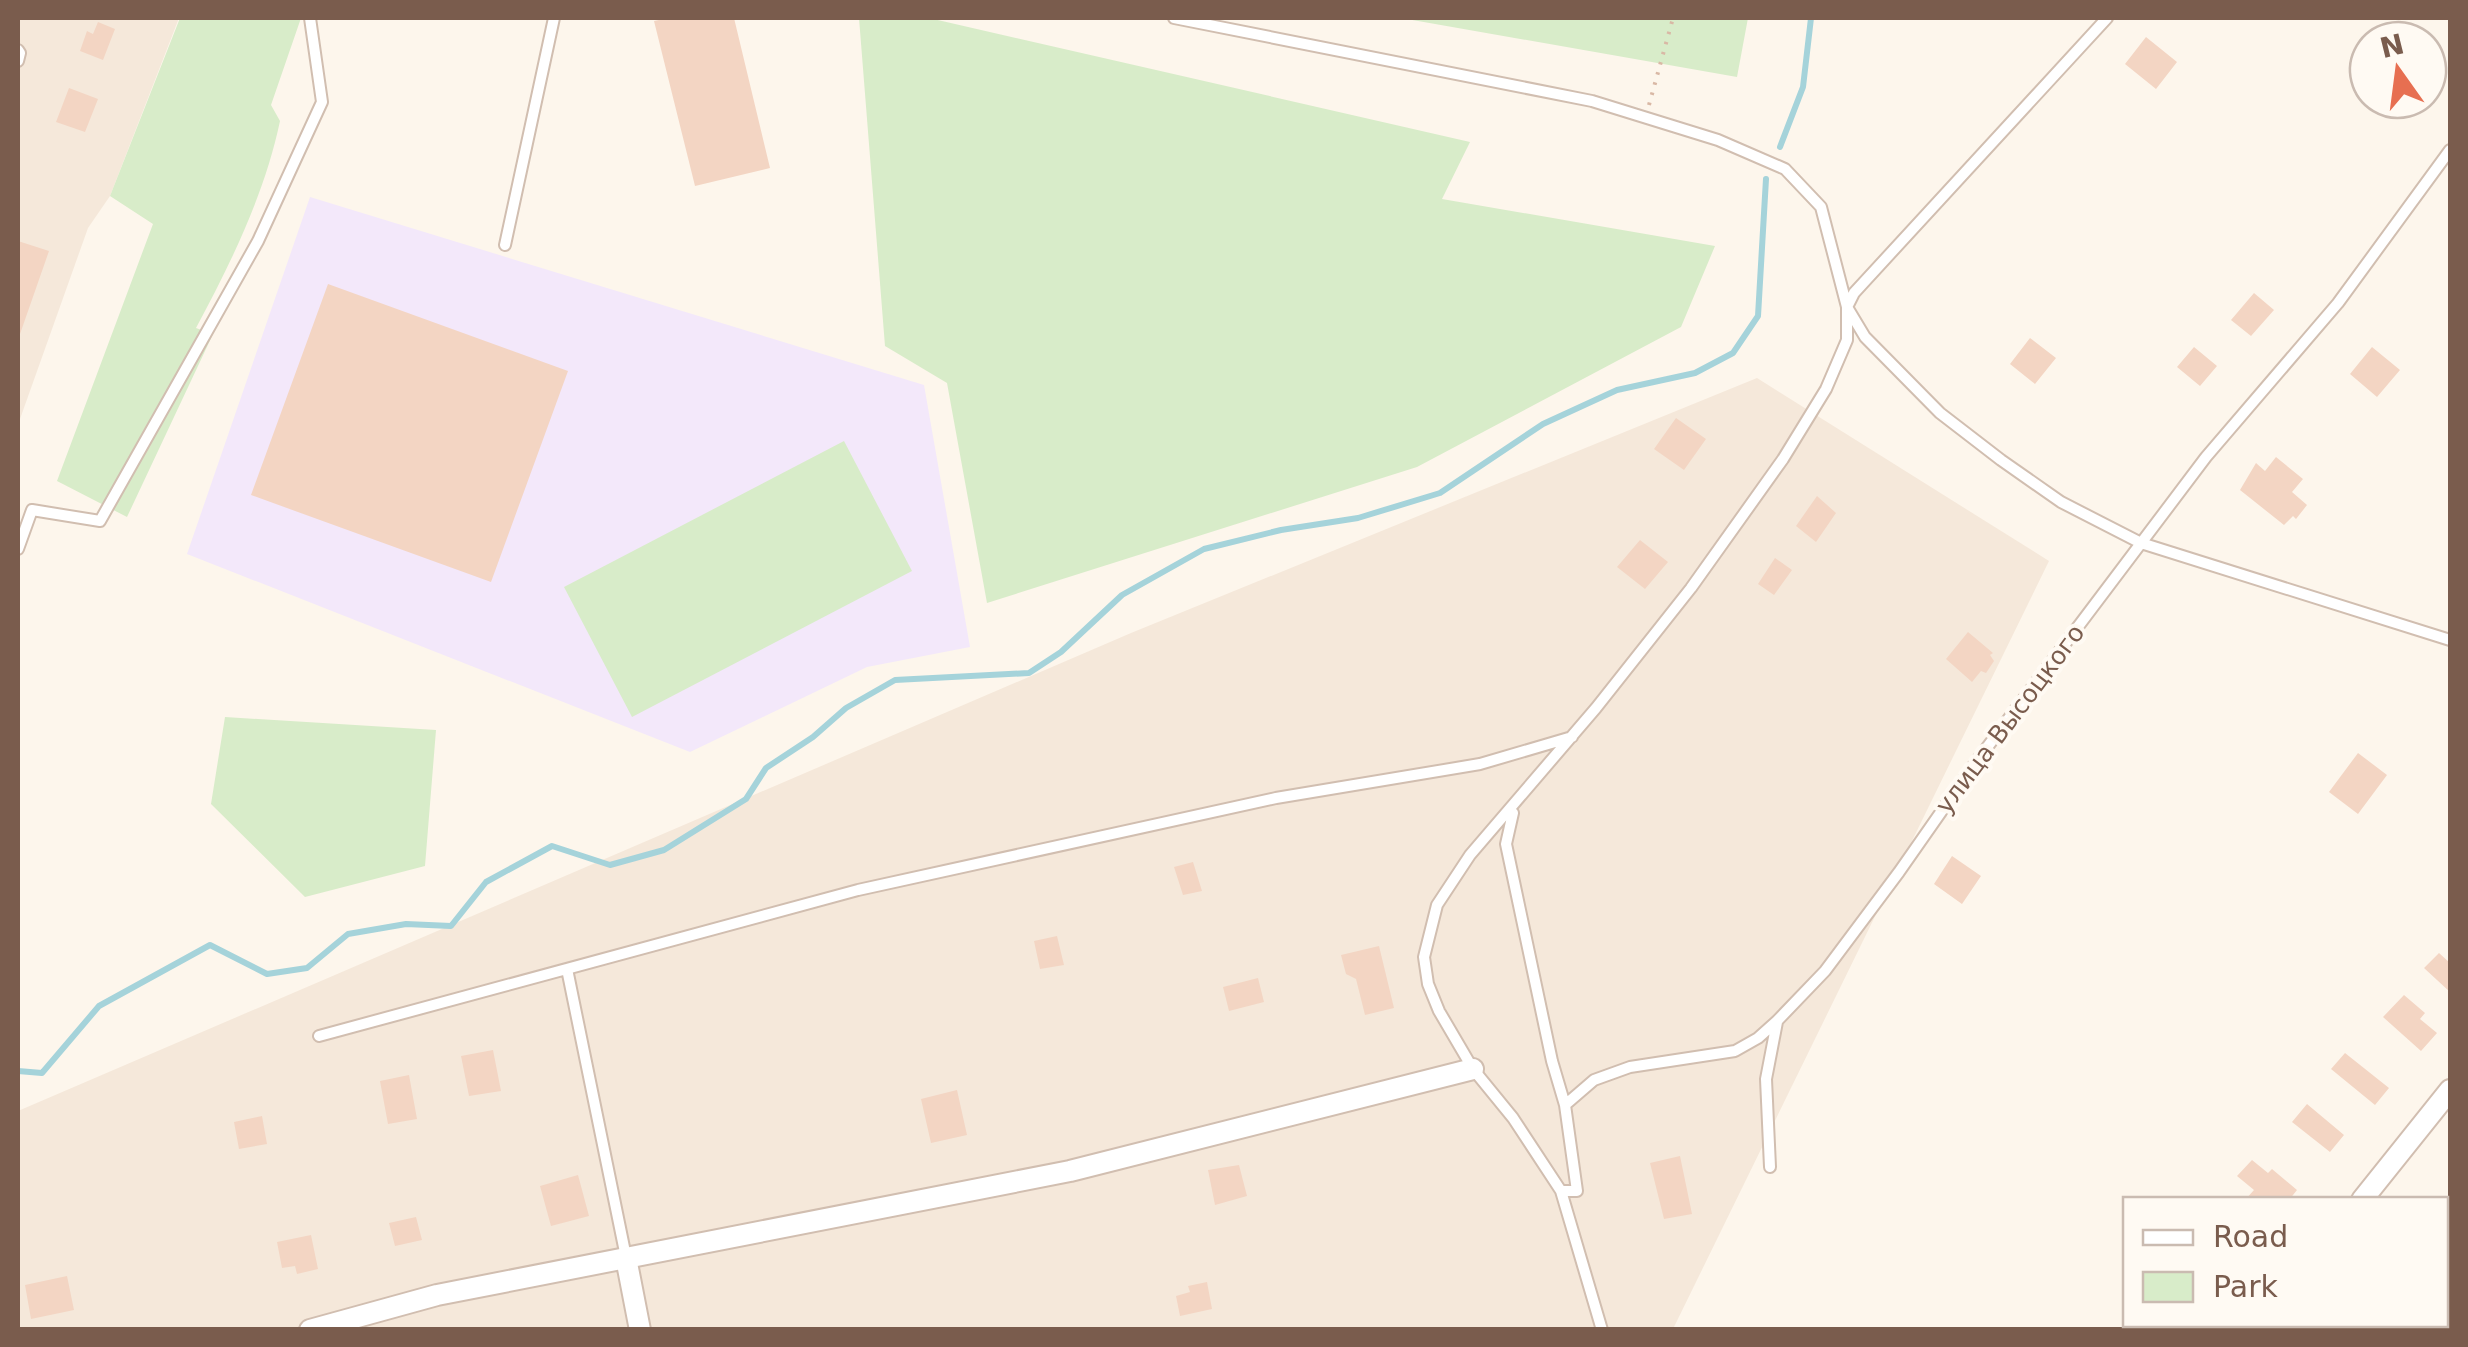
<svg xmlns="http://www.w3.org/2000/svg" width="2468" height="1347" viewBox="0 0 2468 1347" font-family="'DejaVu Sans',sans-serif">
  <rect width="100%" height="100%" fill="#fdf6ec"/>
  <!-- residential -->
  <path fill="#f5e8da" d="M18,18H179L110,196L88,228L20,419Z
    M1757,378L2049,561L1673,1329H18V1111L1131,633Z"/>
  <!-- education -->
  <path fill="#f3e8fa" d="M310,197L924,385L970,647L867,667L690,752L187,554Z"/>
  <!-- green -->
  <path fill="#d8ecc9" d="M180,18H301L271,105L280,121C265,193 231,263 196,328L213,334L127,517L57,481L153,224L110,196Z
    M859,18H929L1470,142L1442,199L1715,246L1681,327L1417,467L987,603L947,383L885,346Z
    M1401,18H1748L1737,77Z
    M844,441L912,571L632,717L564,587Z
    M225,717L436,730L425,866L305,897L211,804Z"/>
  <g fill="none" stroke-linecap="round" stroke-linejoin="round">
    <!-- stream -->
    <path stroke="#a5d3da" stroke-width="6" d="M1780,147L1803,87L1811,18
      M18,1071L42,1073L99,1006L210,945L267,974L307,968L348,934L406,924L451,926L486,882L552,846L610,865L664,850L746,799L766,768L813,737L846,708L895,680L1029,673L1061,652L1122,595L1204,549L1281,530L1358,518L1440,493L1543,424L1617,390L1695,373L1733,353L1758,316L1766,179"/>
  </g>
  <!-- building -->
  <path fill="#f3d5c3" d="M669,18H734L770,168L695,186L654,21Z
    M98,22L115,29L103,60L80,51L87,31L93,34Z
    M2146,37L2177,62L2156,89L2125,64Z
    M69,88L98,99L85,132L56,122Z
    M18,241L49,251L20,334H18Z
    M328,284L568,371L491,582L251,495Z
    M2254,293L2274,310L2251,336L2231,320Z
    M2030,338L2056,358L2035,384L2010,364Z
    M2194,347L2217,366L2200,386L2177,367Z
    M2372,347L2400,370L2377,397L2350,374Z
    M1676,418L1706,439L1684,470L1654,449Z
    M2276,457L2303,479L2292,492L2307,505L2296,519L2293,516L2284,525L2240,490L2256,463L2265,471Z
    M1817,496L1836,513L1816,542L1796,526Z
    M1640,540L1668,562L1645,589L1617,567Z
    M1775,558L1792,570L1774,595L1758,584Z
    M1968,632L1993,653L1990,655L1994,661L1986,673L1981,671L1972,682L1946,659Z
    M2358,753L2387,775L2358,814L2329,792Z
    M1952,856L1981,876L1962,904L1934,884Z
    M1193,862L1202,891L1183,895L1174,867Z
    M1057,936L1064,965L1040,969L1034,941Z
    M1379,946L1394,1008L1365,1015L1356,979L1346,974L1341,955Z
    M2439,953L2450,963V992L2424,968Z
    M1258,978L1264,1002L1229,1011L1223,987Z
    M2404,995L2425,1013L2420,1019L2437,1033L2421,1051L2383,1017Z
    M493,1050L501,1091L469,1096L461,1056Z
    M2345,1053L2389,1088L2375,1105L2331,1069Z
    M409,1075L417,1119L388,1124L380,1081Z
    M957,1090L967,1135L931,1143L921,1099Z
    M2307,1104L2344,1135L2330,1152L2292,1122Z
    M262,1116L267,1144L239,1149L234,1122Z
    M1680,1156L1692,1214L1664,1219L1650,1163Z
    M2252,1160L2268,1173L2272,1169L2297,1190L2289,1200H2245L2254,1190L2237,1176Z
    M1239,1165L1247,1196L1215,1205L1208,1170Z
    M578,1175L589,1216L551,1226L540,1186Z
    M416,1217L422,1240L395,1246L389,1223Z
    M311,1235L318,1269L297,1274L295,1266L282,1268L277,1242Z
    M67,1276L74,1310L31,1319L25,1285Z
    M1207,1282L1212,1309L1180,1316L1176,1296L1190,1292L1188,1286Z"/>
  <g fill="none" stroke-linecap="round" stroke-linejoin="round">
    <defs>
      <path id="lane" d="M1174,18L1592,101L1718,140L1785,169L1821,207L1847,307L1865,337L1940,413L2001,460L2061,502L2141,543L2450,640
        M18,50L20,53L18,61
        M505,245L554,18
        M18,549L32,510L100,521L258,241L322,102L310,18
        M1513,813L1506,844L1552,1061L1565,1105
        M567,969L626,1257
        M319,1036L858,890L1276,798L1480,764L1572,737
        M1770,1167L1766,1079L1777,1022
        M1561,1191H1577L1565,1105L1594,1080L1630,1067L1735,1051L1758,1038L1777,1021L1825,971L1899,872L1976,762L2206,457L2338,303L2450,150
        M1602,1330L1561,1191L1513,1118L1473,1069L1439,1011L1428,984L1424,957L1437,905L1470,855L1596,708L1691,588L1783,459L1826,389L1847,340V307L1854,293L2107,18"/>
      <path id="street" d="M2362,1200L2450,1090
        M626,1258L640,1330
        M310,1330L437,1295L1070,1171L1473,1069
        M2248,1330L2253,1324"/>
    </defs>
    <!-- lane casing -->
    <use href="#lane" stroke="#d1beb0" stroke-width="14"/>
    <!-- street casing -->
    <use href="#street" stroke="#d1beb0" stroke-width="24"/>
    <!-- path -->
    <path stroke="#d9b8a5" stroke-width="4" stroke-dasharray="2.5 8" stroke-linecap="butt" d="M1649,105L1673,18"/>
    <!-- lane -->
    <use href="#lane" stroke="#fff" stroke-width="10"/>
    <!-- street -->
    <use href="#street" stroke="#fff" stroke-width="20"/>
  </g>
  <g text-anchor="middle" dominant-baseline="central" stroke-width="8" stroke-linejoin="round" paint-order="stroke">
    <!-- street labels -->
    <g font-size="25" fill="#7a5c4d" stroke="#fffaf3">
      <text transform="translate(2010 719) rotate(-53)">улица Высоцкого</text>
    </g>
  </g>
  <!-- border -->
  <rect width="2468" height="1347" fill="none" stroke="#7a5c4d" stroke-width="40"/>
  <!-- legend -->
  <rect x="2123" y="1197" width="325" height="130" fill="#fffaf3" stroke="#cabbb1" stroke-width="2.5"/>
  <rect x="2143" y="1230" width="50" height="15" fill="#ffffff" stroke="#cabbb1" stroke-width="2.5"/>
  <text x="2213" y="1247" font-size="30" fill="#7a5c4d">Road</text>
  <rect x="2143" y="1272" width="50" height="30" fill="#d8ecc9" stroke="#cabbb1" stroke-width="2.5"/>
  <text x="2213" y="1297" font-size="30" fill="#7a5c4d">Park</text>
  <!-- north arrow -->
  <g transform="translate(2398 70) rotate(346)"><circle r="48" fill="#fffaf3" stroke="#cabbb1" stroke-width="2.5"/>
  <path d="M0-8L18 38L0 25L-18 38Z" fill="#e76f51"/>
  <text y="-15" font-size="28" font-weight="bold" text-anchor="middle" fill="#7a5c4d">N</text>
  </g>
</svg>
